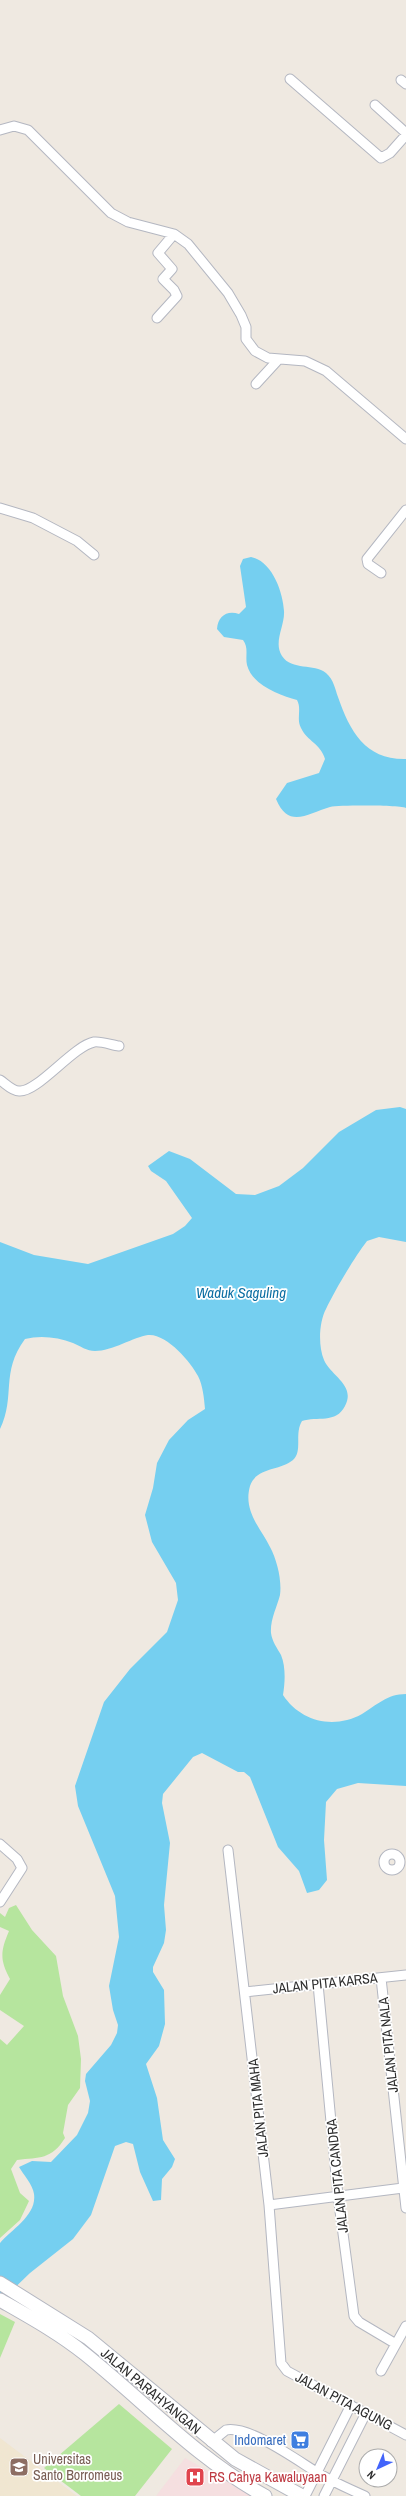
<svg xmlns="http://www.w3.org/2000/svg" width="406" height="2496" viewBox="0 0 406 2496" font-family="'Archivo Narrow',sans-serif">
  <rect width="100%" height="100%" fill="#efe9e1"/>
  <!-- education -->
  <path fill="#f0e6d1" d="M0,2438L77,2496H0Z"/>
  <!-- medical -->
  <path fill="#f5dfe0" d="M185,2458L254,2496H156Z"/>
  <!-- green -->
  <path fill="#b6e59e" d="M16,1905L32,1930L56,1956L63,1996L78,2036L81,2059L80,2088L68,2105L63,2133L65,2138C51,2160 40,2157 17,2160L11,2169L20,2193L29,2201L20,2220L0,2238V2039L7,2045L24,2026L0,2010V1995L10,1979C0,1960 0,1952 9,1931L0,1927V1913L5,1917L9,1908Z
    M0,2314L15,2322L0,2358Z
    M119,2404L172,2449L135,2496H81L44,2468Z"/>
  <!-- water -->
  <path fill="#75cff0" d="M251,557C272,561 283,592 284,611C285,626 273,642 282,656C292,671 314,663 326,673C334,680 335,689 338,697C350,732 366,760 406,759V808C397,805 340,805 330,807C308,813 289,830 276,799L287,783L319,773L325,759C321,744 307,741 301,728C296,719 302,709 297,700C280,695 252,685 247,665C245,656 249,648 243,640L224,637L217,629C218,616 227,610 239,614L246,607L240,566L243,559Z
    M400,1107L406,1109V1242L379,1237L367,1241C354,1258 335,1290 326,1309C319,1322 318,1346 324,1360C331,1376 356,1385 345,1406C336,1424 317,1416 302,1421C294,1434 303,1451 293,1460C280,1471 256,1467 250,1486C243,1511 260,1527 270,1547C277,1560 282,1580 280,1595C277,1607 270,1620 271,1633C272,1641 277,1648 281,1655C286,1667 285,1683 283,1695C300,1721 333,1730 362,1714C377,1705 387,1694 406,1694V1786L358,1783L337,1789L326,1802L324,1840L327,1880L319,1890L307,1893L299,1871L278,1847L250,1777L244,1772H238L202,1753L193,1757L163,1794L162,1803L170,1843L164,1905L166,1930L164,1943L153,1967V1972L164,1990L165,2024L159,2046L146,2064L157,2098L163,2140L175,2159L172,2167L162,2179L161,2200L153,2201L140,2172L133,2144L126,2142L115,2146L91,2215L73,2239L30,2273L0,2302V2243C12,2229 37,2215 34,2194C33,2185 23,2174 19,2167L32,2161L51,2162L77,2135L88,2113L90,2101L85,2081L86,2074L111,2045L117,2033L118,2025L113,2010L109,1986L119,1937L115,1896L78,1806L75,1786L104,1702L130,1669L167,1632L178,1600L176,1583L152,1542L145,1515L153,1488L157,1463L169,1440L188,1420L205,1409C204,1398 203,1386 198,1376C191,1362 166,1333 148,1335C134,1337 112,1351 95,1351C87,1351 80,1346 73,1343C58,1337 40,1335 25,1339C0,1373 16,1396 0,1429V1242L34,1255L88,1264L173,1234L185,1226L192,1218L166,1181L151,1171L148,1166L169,1151L190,1159L236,1194L255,1195L279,1186L303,1168L339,1132L376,1110Z"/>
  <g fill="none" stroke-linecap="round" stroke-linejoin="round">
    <defs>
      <path id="street" d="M290,79L381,158L390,153L406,135
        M401,80L406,84
        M375,105L406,133
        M0,130L14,126L28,130L111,213L128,222L174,234L188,244L228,293L241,315L246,327V339L255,351L268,358L305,361L326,371L406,439
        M157,318L177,296L174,290L163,279L172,269L158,253L174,234
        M256,384L278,360
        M0,508L33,518L77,541L94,555
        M381,573L368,564L367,559L406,510
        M0,1080C5,1083 12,1091 19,1091C37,1093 73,1046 94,1042C101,1041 112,1045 119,1046
        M0,1844L17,1859L22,1868L0,1902
        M228,1850L269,2205L281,2363L287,2371L406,2435
        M384 1862a8 8 0 1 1 16 0a8 8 0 1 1-16 0Z
        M381,1978L406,2208
        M318,1984L338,2196L354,2316L359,2322L396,2344
        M245,1992L406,1975
        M269,2205L403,2188L406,2189
        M381,2371L406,2326
        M211,2442L226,2430C249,2425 298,2461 318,2473C333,2482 349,2489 365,2496
        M305,2496L351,2405
        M324,2496L366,2413"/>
      <path id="secondary" d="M0,2283L88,2338L235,2459L302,2496
        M0,2300C28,2316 59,2333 85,2354C145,2402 197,2459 265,2496"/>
    </defs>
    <!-- street casing -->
    <use href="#street" stroke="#b4b7c1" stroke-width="11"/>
    <!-- secondary casing -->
    <use href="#secondary" stroke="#b4b7c1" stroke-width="15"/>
    <!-- street -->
    <use href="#street" stroke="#fff" stroke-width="9"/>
    <!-- secondary -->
    <use href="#secondary" stroke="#fff" stroke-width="13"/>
  </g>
  <!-- icons -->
  <defs>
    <symbol id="supermarket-square" viewBox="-11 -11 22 22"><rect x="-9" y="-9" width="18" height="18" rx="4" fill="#3f7fe0" stroke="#fff"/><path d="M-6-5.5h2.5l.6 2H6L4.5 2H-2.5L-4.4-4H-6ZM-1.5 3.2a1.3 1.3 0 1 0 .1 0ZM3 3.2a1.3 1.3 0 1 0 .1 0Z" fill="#fff"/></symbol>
    <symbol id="university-square" viewBox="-11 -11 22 22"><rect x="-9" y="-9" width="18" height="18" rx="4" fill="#8d6e63" stroke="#fff"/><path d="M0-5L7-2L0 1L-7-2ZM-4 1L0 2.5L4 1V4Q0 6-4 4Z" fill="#fff"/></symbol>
    <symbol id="hospital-square" viewBox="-11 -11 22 22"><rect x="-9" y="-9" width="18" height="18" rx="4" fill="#e0444e" stroke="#fff"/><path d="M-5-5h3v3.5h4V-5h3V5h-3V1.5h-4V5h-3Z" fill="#fff"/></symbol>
  </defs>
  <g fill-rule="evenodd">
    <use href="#supermarket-square" x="289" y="2429" width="22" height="22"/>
    <use href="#university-square" x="8" y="2456" width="22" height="22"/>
    <use href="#hospital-square" x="184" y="2466" width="22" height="22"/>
  </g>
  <g text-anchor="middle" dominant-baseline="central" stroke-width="3.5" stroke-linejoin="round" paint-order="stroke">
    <!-- street labels -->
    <g font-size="14" fill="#2e2e2e" stroke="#fff">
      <text transform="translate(325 1983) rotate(-6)">JALAN PITA KARSA</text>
      <text transform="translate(388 2045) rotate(-96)">JALAN PITA NALA</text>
      <text transform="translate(258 2108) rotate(-96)">JALAN PITA MAHA</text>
      <text transform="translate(337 2176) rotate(-96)">JALAN PITA CANDRA</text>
      <text transform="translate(151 2391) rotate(40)">JALAN PARAHYANGAN</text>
      <text transform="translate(344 2401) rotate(28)">JALAN PITA AGUNG</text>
    </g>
    <!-- shop labels -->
    <g font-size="14" fill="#366cbe" stroke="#fff" text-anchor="end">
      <text x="286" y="2440">Indomaret</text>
    </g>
    <!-- education labels -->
    <g font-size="14" fill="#785e54" stroke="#fff" text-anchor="start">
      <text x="33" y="2459">Universitas<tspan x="33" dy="16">Santo Borromeus</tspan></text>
    </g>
    <!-- health labels -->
    <g font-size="14" fill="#be3a42" stroke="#fff" text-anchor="start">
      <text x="209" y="2477">RS Cahya Kawaluyaan</text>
    </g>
    <!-- water labels -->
    <g font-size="15" font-style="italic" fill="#0d6fa3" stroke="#fff">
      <text x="241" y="1292">Waduk Saguling</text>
    </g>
  </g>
  <!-- north arrow -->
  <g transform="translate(378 2468) rotate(224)"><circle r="19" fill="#ffffff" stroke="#ababab"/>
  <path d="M0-3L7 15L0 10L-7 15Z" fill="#4264fb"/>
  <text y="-6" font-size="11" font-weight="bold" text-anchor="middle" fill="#2e2e2e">N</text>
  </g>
</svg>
